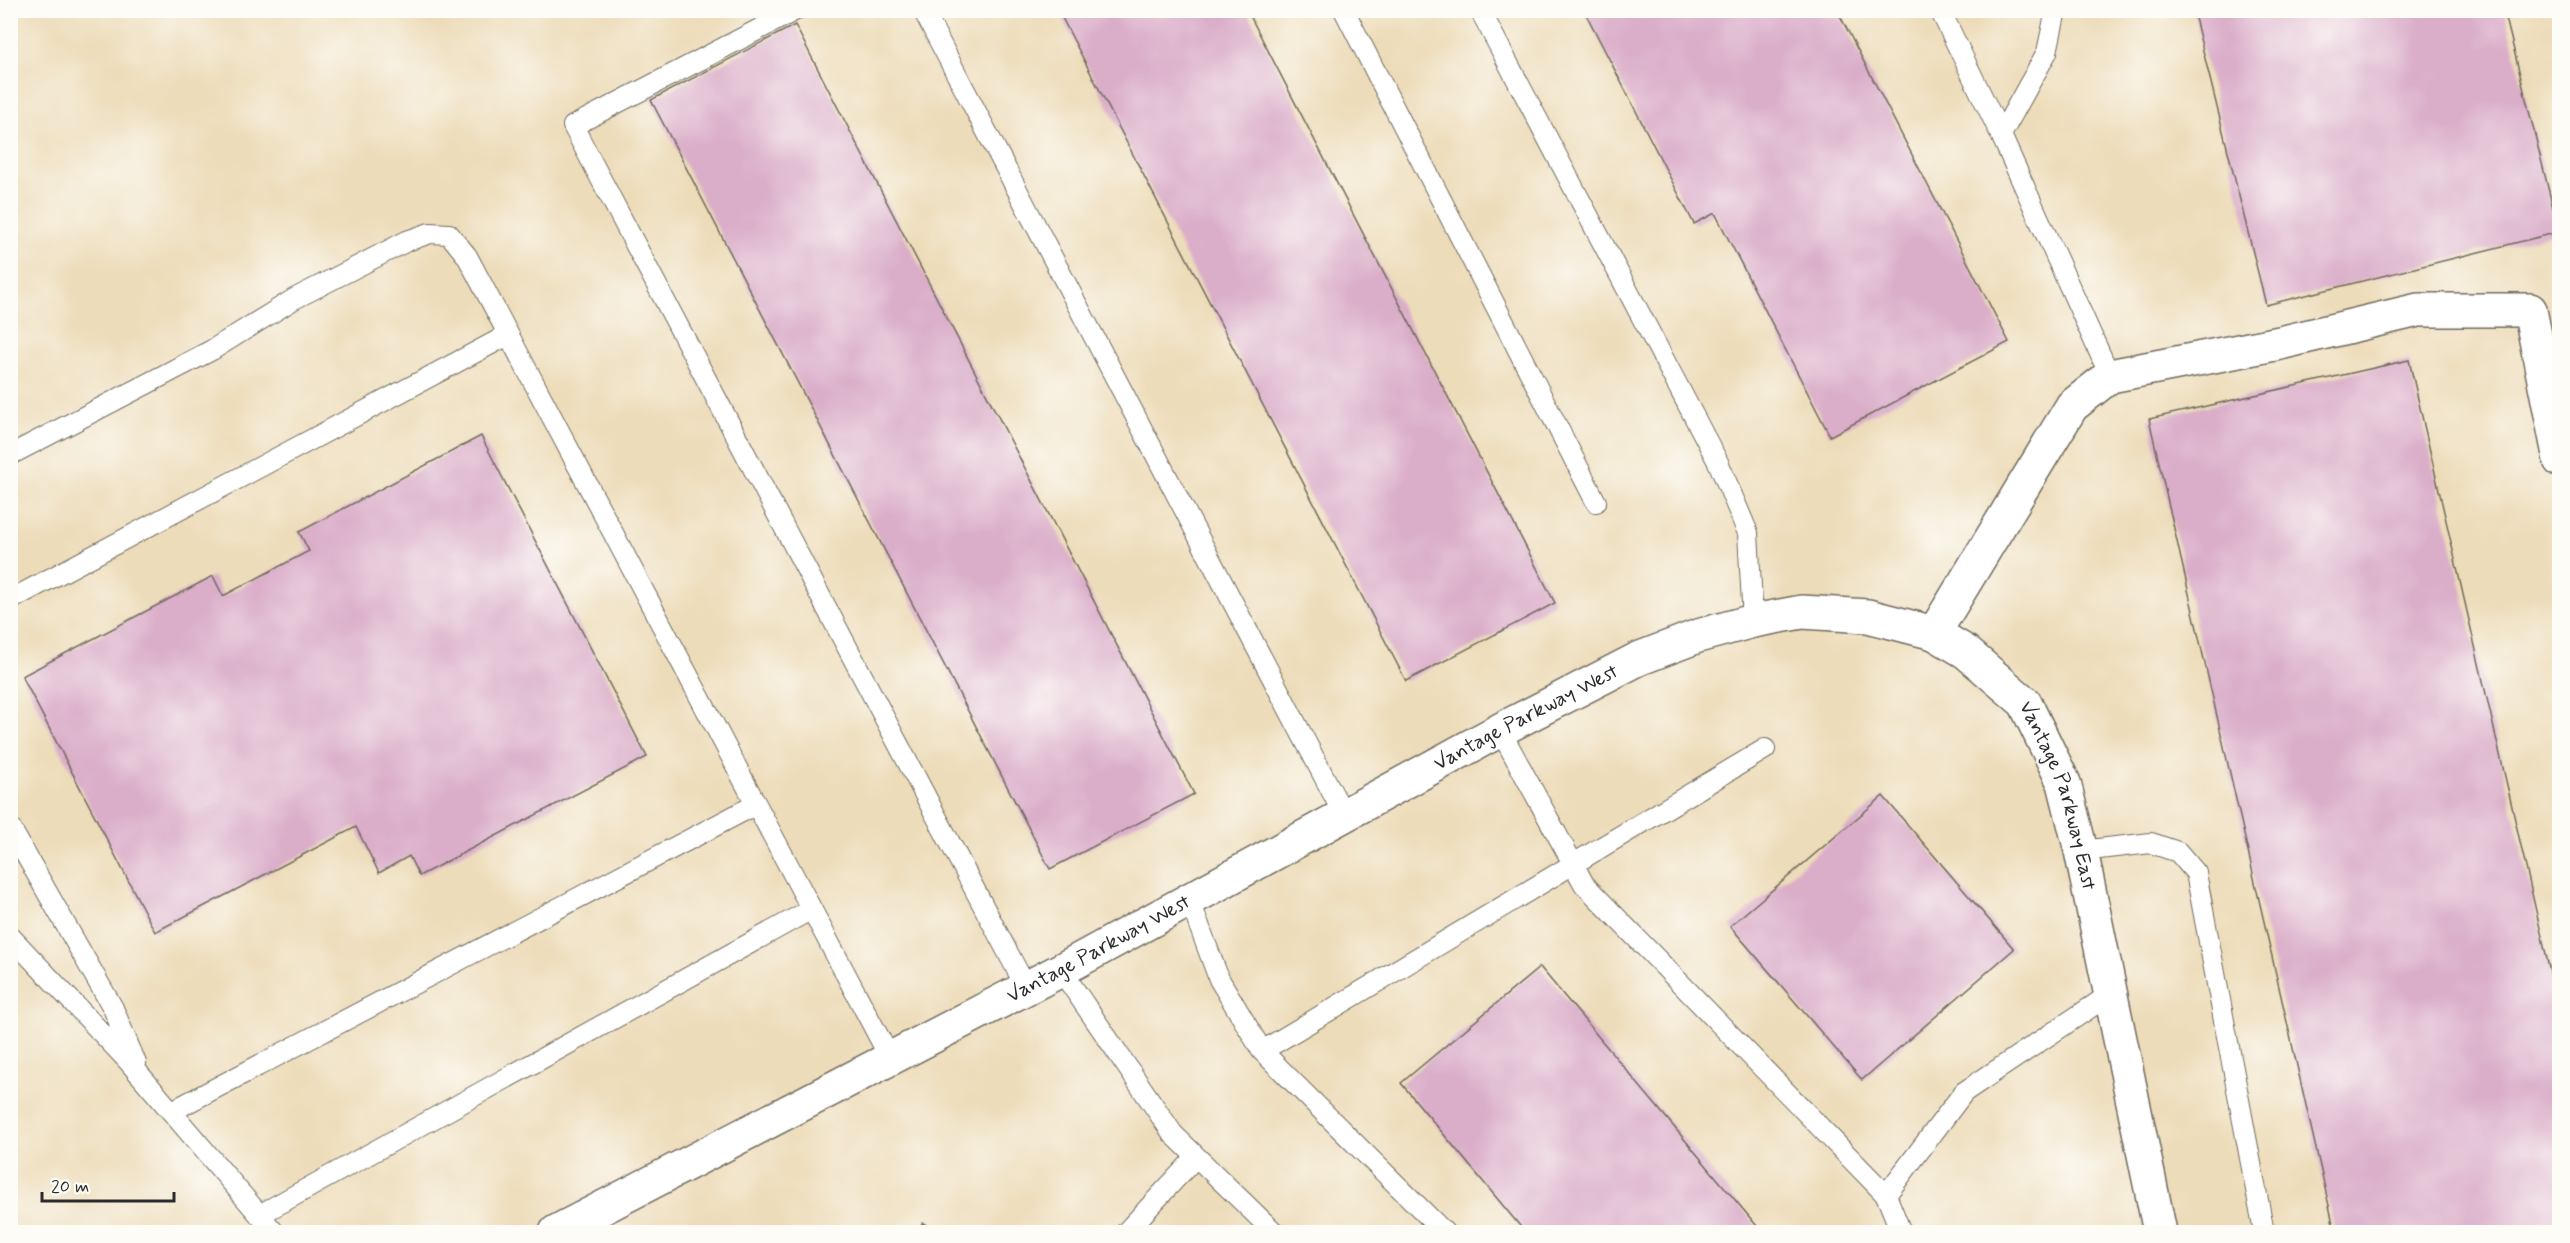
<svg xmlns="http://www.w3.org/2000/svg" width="2570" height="1243" viewBox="0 0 2570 1243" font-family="Mynerve,sans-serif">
  <rect width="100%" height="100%" fill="#fdfcf7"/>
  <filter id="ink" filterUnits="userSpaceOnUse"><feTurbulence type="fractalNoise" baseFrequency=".0167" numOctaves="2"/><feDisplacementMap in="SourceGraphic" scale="12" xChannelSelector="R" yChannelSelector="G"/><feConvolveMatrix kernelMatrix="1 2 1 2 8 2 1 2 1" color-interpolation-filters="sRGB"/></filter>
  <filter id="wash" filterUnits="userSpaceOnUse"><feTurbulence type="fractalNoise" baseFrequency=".008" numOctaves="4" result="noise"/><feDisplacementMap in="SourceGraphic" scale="24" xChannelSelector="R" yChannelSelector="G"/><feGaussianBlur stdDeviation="1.35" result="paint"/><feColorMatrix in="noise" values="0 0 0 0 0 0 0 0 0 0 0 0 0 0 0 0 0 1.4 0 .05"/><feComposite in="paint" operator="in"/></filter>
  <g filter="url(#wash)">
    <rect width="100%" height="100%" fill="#eddcb9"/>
    <g id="blocks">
      <!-- building -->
      <path fill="#daadc9" d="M1058,10H1247L1555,603L1406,681Z
        M1584,10H1837L2009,342L1830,436L1715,213L1694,224Z
        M2193,10H2504L2559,232L2266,305Z
        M795,25L1194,794L1050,869L651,100Z
        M2409,360L2560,1015V1232H2335L2149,419Z
        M481,436L647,757L419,876L409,856L379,873L356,827L155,932L22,676L213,576L223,596L309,551L299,532Z
        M1883,796L2014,949L1862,1080L1730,926Z
        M1540,967L1762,1232H1525L1401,1083Z
        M923,1223L938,1232H917Z"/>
    </g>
  </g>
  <g filter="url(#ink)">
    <use href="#blocks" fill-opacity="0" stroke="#6f695d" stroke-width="1.5"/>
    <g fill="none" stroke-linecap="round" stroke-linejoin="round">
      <defs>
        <path id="service" d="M796,10L573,126L1027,989
          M923,10L1344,815
          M1344,10L1596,502
          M1480,10L1718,462L1748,533L1753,621
          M1940,10L2001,135L2110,376
          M2001,135L2047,52L2056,10
          M10,455L212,350L294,299L407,241L430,233L449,234L467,256L890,1058
          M10,600L508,335
          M1500,730L1584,884L1886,1195L1901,1232
          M10,827L113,1008L136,1063
          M2081,851L2151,843L2178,852L2196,873L2264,1232
          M1190,901L1219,979L1262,1051L1765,749
          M10,936L129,1062L274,1232
          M1061,970L1173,1134L1274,1232
          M1262,1051L1444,1232
          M172,1111L755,805
          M1886,1195L1964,1092L2112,993
          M261,1214L810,910
          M1126,1232L1196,1157"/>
        <g id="minor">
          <path d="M1934,633L2072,406L2110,376L2280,343L2418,310H2530L2560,460"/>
          <path id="s1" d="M556,1232L1061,970L1500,730L1638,659L1698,636L1753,621L1802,612L1868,616L1934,633L1966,652L2025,703L2064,783L2081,851L2160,1232"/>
        </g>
      </defs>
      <!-- service casing -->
      <use href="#service" stroke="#6f695d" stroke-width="22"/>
      <!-- minor casing -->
      <use href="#minor" stroke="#6f695d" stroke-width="36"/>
      <!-- service -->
      <use href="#service" stroke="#fff" stroke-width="20"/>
      <!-- minor -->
      <use href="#minor" stroke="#fff" stroke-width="33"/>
    </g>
  </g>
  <g text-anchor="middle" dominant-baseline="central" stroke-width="4.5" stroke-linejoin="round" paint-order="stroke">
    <!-- street labels -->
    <g font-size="21" fill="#2b2b2b" stroke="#fdfcf7">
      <text stroke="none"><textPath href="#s1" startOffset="1098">Vantage Parkway West</textPath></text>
      <text stroke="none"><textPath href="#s1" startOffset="1744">Vantage Parkway East</textPath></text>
      <text stroke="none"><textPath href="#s1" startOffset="612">Vantage Parkway West</textPath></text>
    </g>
  </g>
  <!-- margin -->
  <rect width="2570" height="1243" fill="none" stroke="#fdfcf7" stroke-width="36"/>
  <!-- scale -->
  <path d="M42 1192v9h132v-9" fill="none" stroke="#2b2b2b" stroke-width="3"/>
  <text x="51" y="1192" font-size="18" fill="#2b2b2b" stroke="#fdfcf7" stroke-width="4.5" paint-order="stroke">20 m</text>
</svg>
